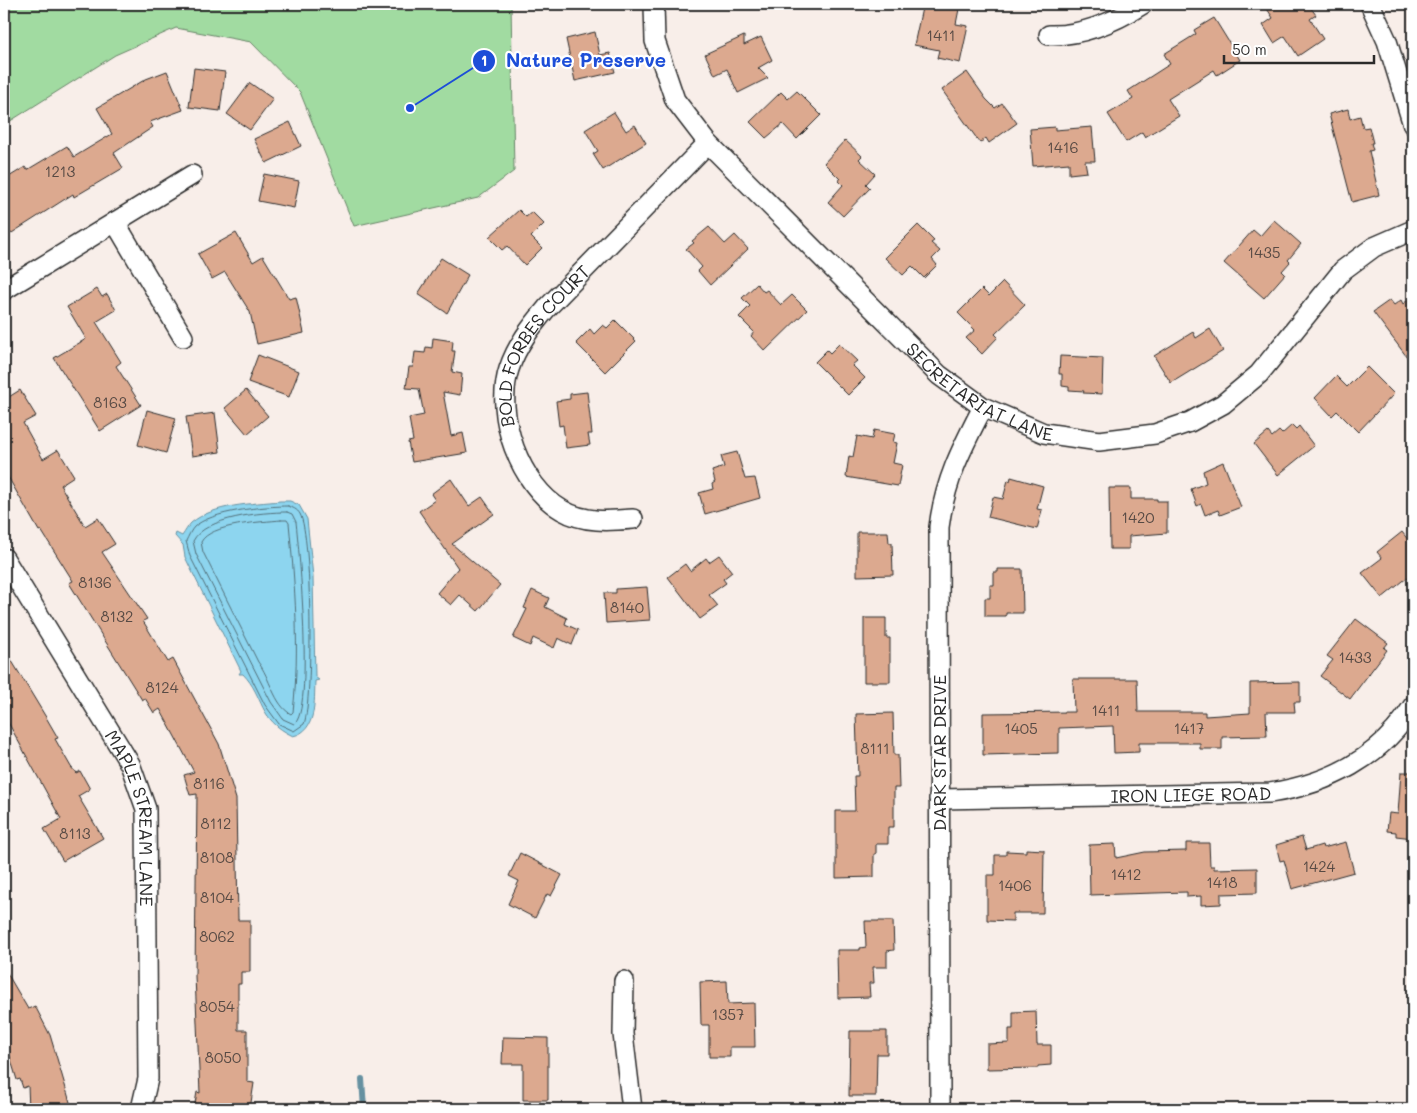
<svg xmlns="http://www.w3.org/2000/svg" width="1417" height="1113" viewBox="0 0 1417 1113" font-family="Mali,sans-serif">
  <rect width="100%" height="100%" fill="#f8eee9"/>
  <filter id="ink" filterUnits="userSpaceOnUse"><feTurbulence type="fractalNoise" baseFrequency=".02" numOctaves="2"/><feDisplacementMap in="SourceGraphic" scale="10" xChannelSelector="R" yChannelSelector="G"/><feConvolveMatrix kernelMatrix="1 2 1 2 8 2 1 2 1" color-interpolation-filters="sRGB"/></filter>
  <g filter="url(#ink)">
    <!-- green -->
    <path fill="#a1dba1" stroke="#668366" d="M4,4H511L514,171L478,198L354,226L300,92L251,42L176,28L115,55L4,125Z"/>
    <!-- water -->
    <path fill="#8dd5ef" stroke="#6691a1" d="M280,501H290L299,505L307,519L313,577L315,677L319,680L315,681C314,701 317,731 293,736C257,719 265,697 243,674H239L241,671L185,557L183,545L175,536L176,533L182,536C185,532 188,526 191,523C214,504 252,504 280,501Z"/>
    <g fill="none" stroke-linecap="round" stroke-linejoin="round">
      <!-- shore -->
      <path stroke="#526f79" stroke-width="1" d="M288,506C293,508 297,509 300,514C312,536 313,700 304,724L294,731L279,724L265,705L190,556L186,541C188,537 191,530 194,527C211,511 265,506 288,506Z
        M287,512L292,514L296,522C299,549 314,712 294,724L283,719L271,702L196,554L193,541C205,517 262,512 287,512Z
        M281,520H287L289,523C295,586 300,649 293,712L291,714C274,705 270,677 258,662L203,552L201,542C210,524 262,522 281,520Z"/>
      <!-- stream -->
      <path stroke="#6691a1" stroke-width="6" d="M362,1079L364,1109"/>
    </g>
    <!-- building -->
    <path fill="#dca98f" stroke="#2b2b2b" d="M928,4H960L956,24L968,26L960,63L937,58L939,50L914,45L922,8L927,9Z
      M1264,4H1308L1316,15L1310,19L1323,39L1298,56L1285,36L1274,43L1263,25L1273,18Z
      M1214,18L1240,60L1217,75L1214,70L1168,99L1179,116L1145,137L1142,132L1126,142L1108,114L1133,99L1128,91L1170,64L1164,54L1196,34L1194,30Z
      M595,32L600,55L610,53L615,72L575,81L566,39Z
      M744,36V45L761,37L772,60L758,68L768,78L738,93L727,69L715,75L705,54Z
      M194,68L225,72L220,111L189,107Z
      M167,71L183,110L150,122L153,127L114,153L123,168L74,197L73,194L4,238V180L25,167L27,170L67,146L74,157L112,134L97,108L146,79Z
      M967,72L986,99L995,108L1002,103L1017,123L989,143L986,138L980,143L942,90Z
      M250,83L273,99L250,130L227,114Z
      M797,91L821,115L797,139L783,124L766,138L750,122L781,92L788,99Z
      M1348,109L1350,119L1360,116L1363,128L1369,127L1373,143H1371L1373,150L1369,151L1379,195L1352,202L1329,114Z
      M614,112L626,131L635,125L646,143L603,170L593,154L598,151L585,130Z
      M290,122L301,146L266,163L254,139Z
      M1055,127V130L1092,127L1095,161H1085L1087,172L1069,174V163L1033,166L1030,129Z
      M845,140L862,156L859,159L875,174L866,184L870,188L843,216L828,202L843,185L839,181L840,179L824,163Z
      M264,174L299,181L294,208L258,201Z
      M519,210L526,217L532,212L544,224L531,237L542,248L525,265L507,246L502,250L489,237Z
      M1274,220L1301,244L1288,260L1290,262L1282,271L1285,274L1264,298L1224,263L1253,230L1260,236Z
      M918,225L934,241L931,243L940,251L932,259L937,265L924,278L912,266L903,275L885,258Z
      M709,227L725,244L735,235L748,249L710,285L698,271L702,267L686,249L694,243L692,241Z
      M236,233L253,262L263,256L289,299L296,297L304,333L257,344L250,312L225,272L212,279L198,254Z
      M441,258L468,275L447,313L418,294Z
      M1003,282L1025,305L995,334L998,337L982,354L966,338L975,330L958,313L982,289L989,296Z
      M757,284L764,292L767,290L781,305L792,295L807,310L765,351L751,336L754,332L739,317L750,306L742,298Z
      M97,289L102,297L107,294L116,310L96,322L121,362L116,366L141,405L100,431L54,358L86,339L67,307Z
      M1413,296V365L1373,312L1390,300L1394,305L1401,300L1403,304Z
      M615,320L636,341L605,372L576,343L590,329L594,334L603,325L607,328Z
      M1210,329L1223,351L1171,383L1154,356L1193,332L1196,338Z
      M433,338L453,341L452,351H455L452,372L462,374L460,395L443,392L451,436L463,433L467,453L412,462L408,442L413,441L409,418L424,415L419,389L406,388L409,367H413L415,352L425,353L426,347L432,348Z
      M839,344L857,361L852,365L865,378L848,395L815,362L827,350L830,353Z
      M258,355L299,371L289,397L248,382Z
      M1060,356L1103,358L1102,394L1083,393L1084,391L1069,390V387L1062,386V374H1059Z
      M1367,367L1394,394L1358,432L1337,411L1332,416L1315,398L1336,376L1347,387Z
      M20,390L36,416L23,423L43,459L58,450L74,476L60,485L85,526L98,518L115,544L102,552L147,619L143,621L168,662L173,659L219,744L236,799L238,920H250V972H241V984H238V1030H247V1082L254,1083L250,1109H194L197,1092L200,1093L195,976L197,794L190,795L184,775L194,772L160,709L154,713L145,698L142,700L69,583L73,581L46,538L41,530L39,531L4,470V400Z
      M246,390L268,416L247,434L225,408Z
      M587,392L592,434H588L590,445L566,448L563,425L559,426L556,401L570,399V394Z
      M147,410L176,418L166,453L138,445Z
      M215,413L220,452L192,456L186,417Z
      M1292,425L1296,429L1299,426L1314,446L1278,475L1254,444L1268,432L1272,437L1279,431L1282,434Z
      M874,430L895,434L893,442L897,443L893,463L902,465L898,486L846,477L849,456L853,457L857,436L872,439Z
      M737,452L745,479L755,478L760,498L705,514L699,493L713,489L712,484L715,482L712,471L724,467L721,456Z
      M1223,462L1241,507L1220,515L1218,510L1205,515L1201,504L1197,506L1191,489L1206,483L1203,471Z
      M1011,477L1043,486L1037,509L1042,510L1037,529L988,517L993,497L1003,499L1008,480L1010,481Z
      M451,479L469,506L482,497L494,514L452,544L500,585L478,611L460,595L451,605L437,593L458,568L419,511L435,500L431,494Z
      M1109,488H1131V499H1157V501H1167V533L1129,536V549H1110Z
      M857,532H888L889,543H892L893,575L857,576Z
      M1402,532L1413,546V573L1382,598L1362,573L1382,558L1377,552Z
      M719,555L732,572L723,579L726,583L709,595L718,606L700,619L668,577L685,564L690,571L706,558L709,562Z
      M998,569H1022L1023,613H1006V616H985V598H990V585H994V572H998Z
      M647,587L650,620L606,623L604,593H616V589Z
      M532,590L549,598L545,607L567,618L565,624L578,630L572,645L558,638L554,648L533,638L530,646L513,638L527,609L524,608Z
      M864,618H886V638H890V682H864Z
      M1356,619L1388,643L1384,648L1387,650L1350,699L1320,676L1333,660L1327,656Z
      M4,648L47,719L58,738L55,739L71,767L76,773L80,771L90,789L78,796L103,838L63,861L44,829L61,819L4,715Z
      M1073,679H1137L1138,712H1205V716L1250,713V683L1300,682V702H1294L1295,712H1266L1267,736L1222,737V749H1200V743H1139V752L1114,753L1113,726L1059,728V753L983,755V713L1074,712Z
      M893,713L894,755H898L899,788H894V827H888V844H876V854H874V877L836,878V811H855L854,776H858L856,714Z
      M1401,772H1413V838L1396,836V832L1387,831L1389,813L1398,814Z
      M1302,837L1306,850L1322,845L1323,848L1346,842L1354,872L1292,889L1284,860L1280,861L1276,845Z
      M1186,843H1209L1210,866H1214V869L1257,868V893L1221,894V904L1201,905V896L1187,897V892L1090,895L1089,845L1115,844L1116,858L1145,852L1186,851Z
      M1026,849L1044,850L1043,913H1013V921L987,920V875H995V855H1006V851L1026,852Z
      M520,853L562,875L551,896L547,894L535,918L508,904L519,881L509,876Z
      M865,921H893L894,950L887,951V967H873L874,983H869L870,997L838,998L837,950H860V948L866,947Z
      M4,968L28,1009L35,1006L50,1035L72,1109H29L28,1086L23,1088L20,1079L17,1080L4,1037Z
      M727,981L728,1004L754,1003L755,1047H730V1057H709V1025H701L700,982Z
      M1036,1011L1037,1045H1051V1065L1038,1066V1068L987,1069V1044L1009,1043V1029H1013V1012Z
      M850,1031H887V1054H877L876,1096H849Z
      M503,1037L548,1038V1100H523V1064H502Z"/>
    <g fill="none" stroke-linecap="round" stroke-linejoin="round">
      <defs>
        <g id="street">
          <path id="s1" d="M654,4L655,41L675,100L708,143L939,375L983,407L1044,433L1099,441L1155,434L1190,422L1223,404L1259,374L1343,270L1374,247L1413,230"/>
          <path d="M1370,4L1387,41L1413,125"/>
          <path d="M1049,35C1082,36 1116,21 1143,4"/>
          <path d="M115,222L183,337"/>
          <path d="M4,290L192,175"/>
          <path id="s2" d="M633,519C609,521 584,523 562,510C520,486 494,415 509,369C517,345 531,327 547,308L708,143"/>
          <path id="s3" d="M4,558L130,764L146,809L148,1079L141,1109"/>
          <path id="s4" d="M939,799L1270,793C1328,784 1381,758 1413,706"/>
          <path d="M624,981L623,1034L632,1109"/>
          <path d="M940,1109L939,527C945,480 962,448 983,407"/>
        </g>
      </defs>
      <!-- street casing -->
      <use href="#street" stroke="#2b2b2b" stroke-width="22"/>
      <!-- street -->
      <use href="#street" stroke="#fff" stroke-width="19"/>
    </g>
  </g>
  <g text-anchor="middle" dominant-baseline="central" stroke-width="4.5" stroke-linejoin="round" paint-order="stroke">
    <!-- number labels -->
    <g font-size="15" fill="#574a44">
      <text x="941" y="35">1411</text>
      <text x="1063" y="147">1416</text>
      <text x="60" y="171">1213</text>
      <text x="1264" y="252">1435</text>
      <text x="110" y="402">8163</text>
      <text x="1138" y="517">1420</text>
      <text x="95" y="582">8136</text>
      <text x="627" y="607">8140</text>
      <text x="117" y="616">8132</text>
      <text x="1355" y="657">1433</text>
      <text x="162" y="687">8124</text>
      <text x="1106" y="710">1411</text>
      <text x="1021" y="728">1405</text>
      <text x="1189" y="728">1417</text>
      <text x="875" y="748">8111</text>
      <text x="209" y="783">8116</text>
      <text x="216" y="823">8112</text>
      <text x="75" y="833">8113</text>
      <text x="217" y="857">8108</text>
      <text x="1319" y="866">1424</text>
      <text x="1126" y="874">1412</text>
      <text x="1222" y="882">1418</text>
      <text x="1015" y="885">1406</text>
      <text x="217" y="897">8104</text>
      <text x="217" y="936">8062</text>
      <text x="217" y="1006">8054</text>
      <text x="728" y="1014">1357</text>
      <text x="223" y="1057">8050</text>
    </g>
    <!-- street labels -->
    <g font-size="18" fill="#2b2b2b" stroke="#fff">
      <text stroke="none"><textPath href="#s2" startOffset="268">BOLD FORBES COURT</textPath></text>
      <text stroke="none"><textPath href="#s1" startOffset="525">SECRETARIAT LANE</textPath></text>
      <text transform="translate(939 753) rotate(-90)">DARK STAR DRIVE</text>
      <text stroke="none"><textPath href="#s4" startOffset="252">IRON LIEGE ROAD</textPath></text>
      <text stroke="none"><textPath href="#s3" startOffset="295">MAPLE STREAM LANE</textPath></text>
    </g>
  </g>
  <!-- callouts -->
  <path fill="none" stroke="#1d4ed8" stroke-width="2" d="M410 108L484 61"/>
  <g fill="#1d4ed8" stroke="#fff" stroke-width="2">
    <circle cx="410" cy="108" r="5"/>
    <circle cx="484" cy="61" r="12"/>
  </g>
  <g font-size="15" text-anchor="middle" font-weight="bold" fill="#fff">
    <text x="484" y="66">1</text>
  </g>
  <g font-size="19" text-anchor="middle" font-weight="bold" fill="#1d4ed8" stroke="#fff" stroke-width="4.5" stroke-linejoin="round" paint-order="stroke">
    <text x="586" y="67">Nature Preserve</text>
  </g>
  <!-- margin -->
  <rect width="1417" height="1113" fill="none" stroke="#fff" stroke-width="20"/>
  <rect x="10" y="10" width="1397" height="1093" fill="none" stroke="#2b2b2b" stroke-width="2" filter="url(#ink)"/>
  <!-- scale -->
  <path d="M1224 55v8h150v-8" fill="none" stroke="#2b2b2b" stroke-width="2.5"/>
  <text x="1232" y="55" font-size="15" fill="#2b2b2b" stroke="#ffffff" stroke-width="4" paint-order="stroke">50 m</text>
</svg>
